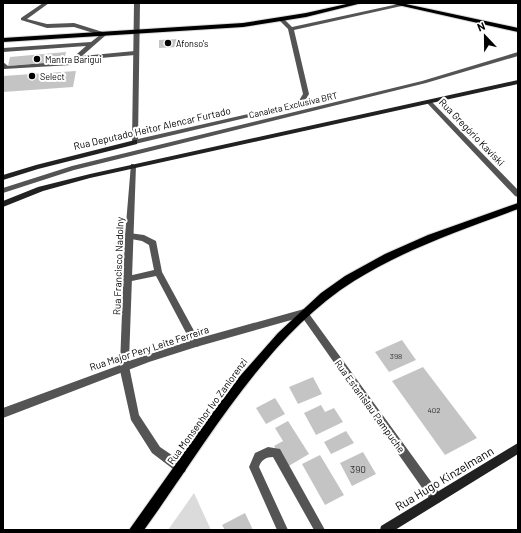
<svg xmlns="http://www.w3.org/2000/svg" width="521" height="533" viewBox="0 0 521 533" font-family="Barlow,sans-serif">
  <rect width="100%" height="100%" fill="#fff"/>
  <!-- green -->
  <path fill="#dbdbdb" d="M194,493L211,530H168Z"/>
  <!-- building -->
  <path fill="#c4c4c4" d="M178,39V47L159,48V40Z
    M66,52L64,61L8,66L10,57Z
    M76,71L73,87L3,92V76Z
    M402,340L416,360L389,372L375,352Z
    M423,367L477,438L445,455L392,381Z
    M313,377L322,394L298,404L289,387Z
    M275,398L285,414L266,424L256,408Z
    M321,405L325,412L334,408L343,422L316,435L304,413Z
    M288,421L309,454L287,467L274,446L283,441L275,428Z
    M346,431L354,443L331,454L324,442Z
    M363,452L376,474L352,486L340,463Z
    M320,455L344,495L325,505L302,464Z
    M245,513L253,530H225L222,525Z"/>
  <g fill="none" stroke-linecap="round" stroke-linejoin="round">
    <defs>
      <path id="primary" d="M351,3H362L306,17L243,27L3,42V38L243,23L306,13Z
        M389,3H401L518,28V32Z
        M518,203V209C462,230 405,249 354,281C265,337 205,446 144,530H129L205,423L240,376L278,333L321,293L345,276L385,254L428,235Z"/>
    </defs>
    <!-- primary casing -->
    <use href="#primary" stroke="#dbdbdb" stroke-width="2"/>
    <!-- lane -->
    <path fill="#545454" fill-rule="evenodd" d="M43,3H49L27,19L47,24L74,23L106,33V35L82,56L135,51L138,53L135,55L78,60L71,65L4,69L3,62L8,66L69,61L86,46L3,52V48L91,42L100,35L74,27L47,28L21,20V18Z
      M518,52V56L426,83L74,170L3,193V188L72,166L422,81Z
      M129,233L144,235L156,241L162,272L199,340L200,343L199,346L196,347L193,346L156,276L127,282L124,281L123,279L124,277L154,270L149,245L142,241L126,238L125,236L126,234Z
      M124,362L127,363L129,366L139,415L160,447L185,464L186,468L185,472L181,473L177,472L152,453L131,420L119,366L121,363Z
      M268,447L280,449L325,530H314L273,457C266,457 261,460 259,467L288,530H277L249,467L255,453Z"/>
    <!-- street -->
    <path fill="#545454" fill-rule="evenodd" d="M134,3H140L138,139L292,104L300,99L303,94L288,29L280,21V19H284L292,27L403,3L406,5L294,30L309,94L305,101L296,106L135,144L132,142Z
      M429,100L431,101L518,190V197L515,196L427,103V101Z
      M131,164H133L136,166L129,361L196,339L304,309L307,311L440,494L441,498L440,502L436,503L432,502L302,317L196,347L149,362L3,418V408L120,365L125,236Z"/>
    <!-- secondary -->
    <path fill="#212121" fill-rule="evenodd" d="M518,80V84L90,178L43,191L3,207V201L38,187L90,174Z
      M135,140H137V144L38,169L3,180V175L36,165Z
      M518,443V454L395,530H380L381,526Z"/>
    <!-- primary -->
    <use href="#primary" fill="#000" fill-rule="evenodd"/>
  </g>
  <!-- markers -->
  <g fill="#000" stroke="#fff" stroke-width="1.5">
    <circle cx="168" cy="43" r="4"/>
    <circle cx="37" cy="59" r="4"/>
    <circle cx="32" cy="76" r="4"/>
  </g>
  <g text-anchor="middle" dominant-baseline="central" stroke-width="4" stroke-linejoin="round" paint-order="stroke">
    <!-- number labels -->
    <g font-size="8" fill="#313131">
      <text x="396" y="356">398</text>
      <text x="434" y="410">402</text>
    </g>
    <!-- far-poi labels -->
    <g font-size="9" fill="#000" stroke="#fff" text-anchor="start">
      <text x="176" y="43">Afonso's</text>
      <text x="45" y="59">Mantra Barigui</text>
      <text x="40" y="76">Select</text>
    </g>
    <!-- far-street labels -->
    <g font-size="9" fill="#000" stroke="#fff">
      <text transform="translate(293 105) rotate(-13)">Canaleta Exclusiva BRT</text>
    </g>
    <!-- street labels -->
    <g font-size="10" fill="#000" stroke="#fff">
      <text transform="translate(152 128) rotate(-13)">Rua Deputado Heitor Alencar Furtado</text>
      <text transform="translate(472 132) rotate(46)">Rua Gregório Kaviski</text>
      <text transform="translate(118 266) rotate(-88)">Rua Francisco Nadolny</text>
      <text transform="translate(149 348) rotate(-18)">Rua Major Pery Leite Ferreira</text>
      <text transform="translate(370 406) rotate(54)">Rua Estanislau Pampuche</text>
      <text transform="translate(207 411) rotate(-54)">Rua Monsenhor Ivo Zanlorenzi</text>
    </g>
    <!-- near-number labels -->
    <g font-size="10" fill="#313131">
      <text x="358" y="469">390</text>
    </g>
    <!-- near-street labels -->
    <g font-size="12" fill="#000" stroke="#fff">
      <text transform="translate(444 478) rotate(-31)">Rua Hugo Kinzelmann</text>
    </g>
  </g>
  <!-- border -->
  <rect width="521" height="533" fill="none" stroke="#000000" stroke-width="8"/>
  <!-- north arrow -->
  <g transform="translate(485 36) rotate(338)" stroke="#ffffff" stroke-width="3" paint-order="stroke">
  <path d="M0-3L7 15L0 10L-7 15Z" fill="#000000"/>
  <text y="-6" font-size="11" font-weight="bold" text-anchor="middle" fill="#000000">N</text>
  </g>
</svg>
